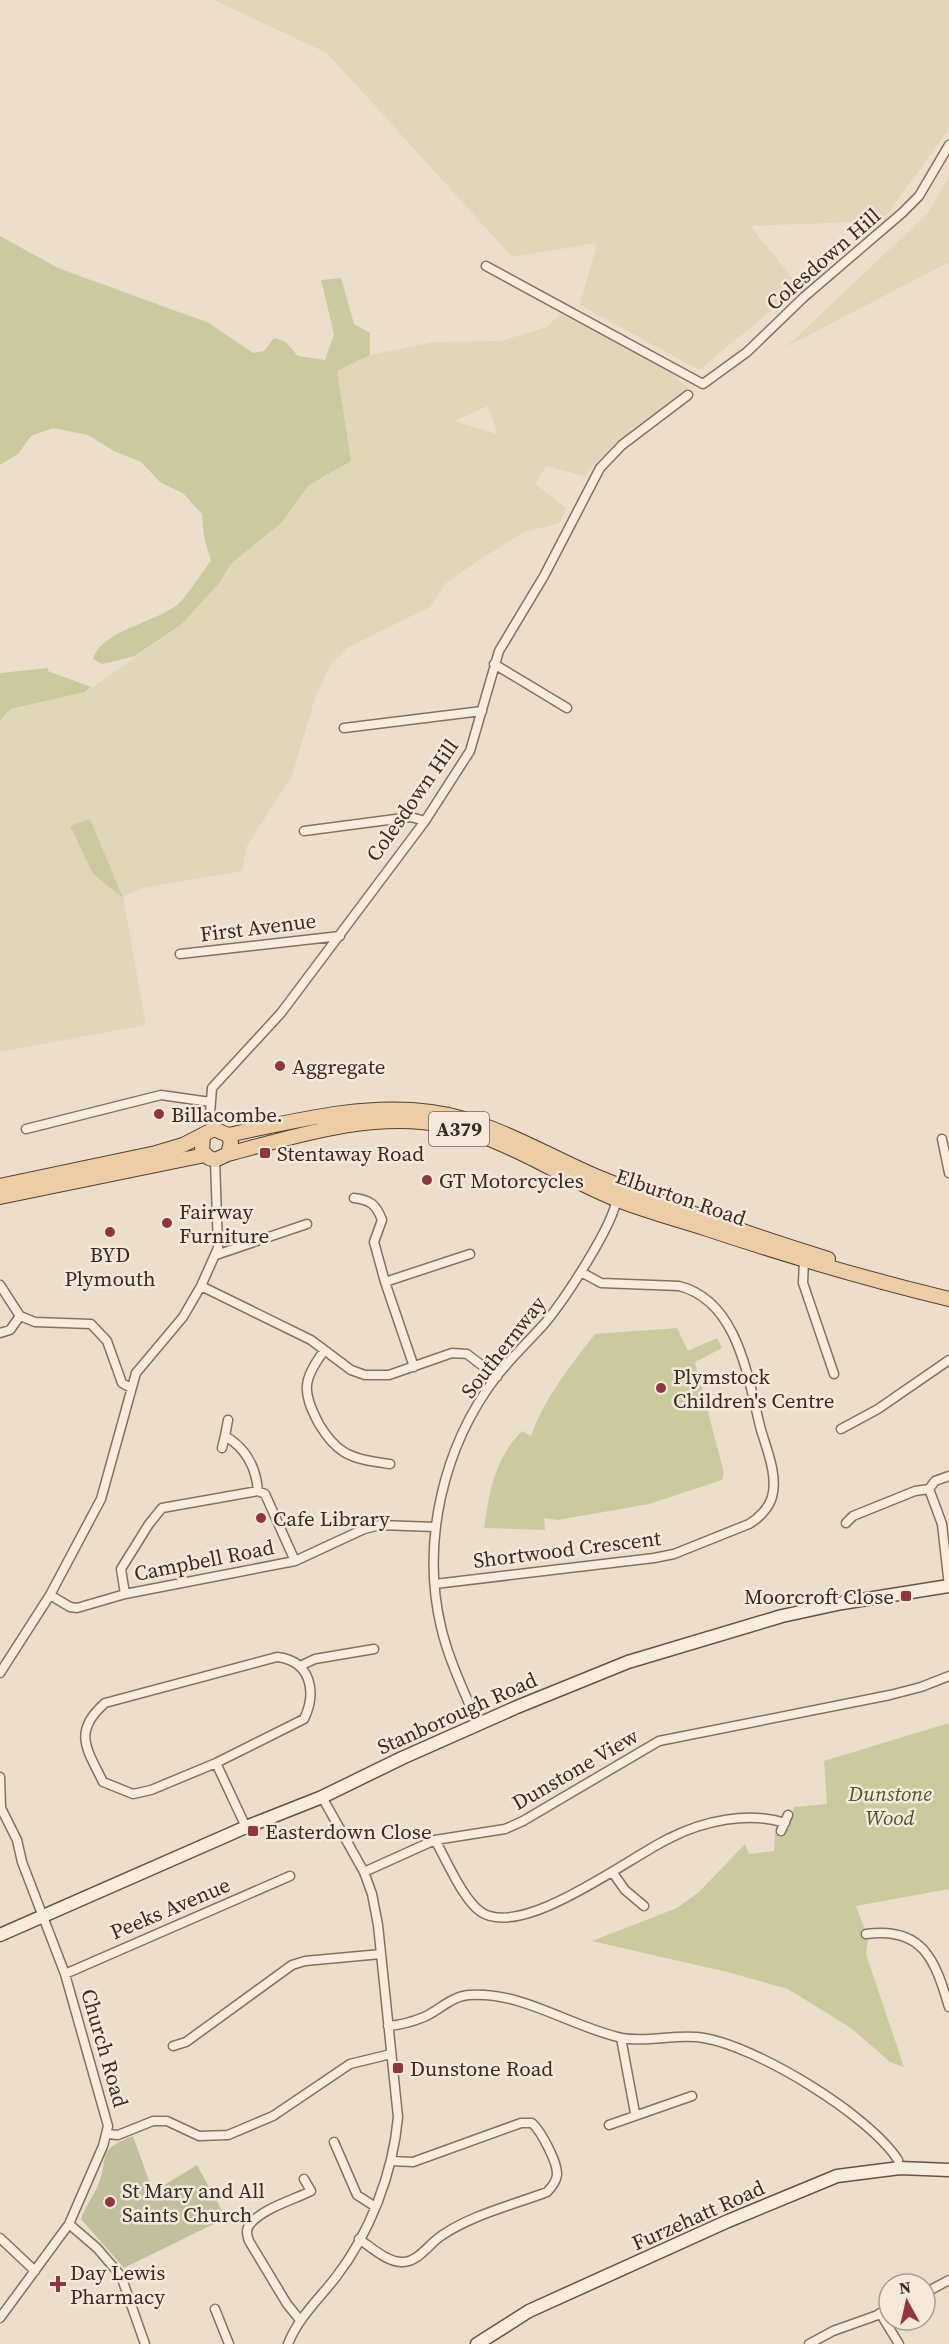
<svg xmlns="http://www.w3.org/2000/svg" width="949" height="2344" viewBox="0 0 949 2344" font-family="'Source Serif 4',serif">
  <rect width="100%" height="100%" fill="#ecdecb"/>
  <!-- farmland -->
  <path fill="#e2d6b9" fill-rule="evenodd" d="M214,0H949V129L882,221L750,226L800,287L699,370L580,305L597,243L512,257L327,53Z
    M949,177V262L786,347L928,213Z
    M560,314L666,368L689,389L609,449L584,476L546,466L535,484L566,508L560,523L522,533L484,557L446,583L430,607L349,647L331,664L316,695L292,776L247,846L242,871L143,888L123,897L146,1025L0,1052V722L11,709L86,692L182,624L220,582L231,564L280,524L309,485L350,461L337,371L370,355L434,342L501,341L547,327ZM488,406L497,434L454,421ZM70,826L105,859L122,896L93,874Z"/>
  <!-- green -->
  <path fill="#caca9f" d="M0,236L58,268L209,323L253,353L264,351L274,338L286,342L298,356L325,360L334,334L321,280L341,278L354,324L370,333V355L337,371L351,461L309,485L281,523L231,564L220,582L182,624L135,656L102,664L93,659C101,631 154,623 177,605C186,598 202,572 211,561L204,537L202,514L183,493L161,483L141,462L114,451L88,435L53,428L31,436L18,454L0,465Z
    M48,668V671L91,687L85,692L11,709L0,721V673Z
    M90,819L123,898L93,874L70,826Z
    M677,1328L688,1351L717,1338L722,1348L695,1362L724,1473L722,1480L649,1504L558,1520L544,1518L545,1530L484,1528C490,1491 494,1459 522,1431L531,1436C545,1397 570,1366 595,1334Z
    M949,1723V1889L856,1906L868,1939L866,1954L904,2067L890,2062L851,2028L788,1989L727,1972L592,1941L677,1908L699,1892L745,1844L749,1854L774,1851L775,1833L790,1820L794,1807L827,1804L824,1761Z"/>
  <!-- cemetery -->
  <path fill="#c0c09d" d="M133,2136L153,2192L197,2165L226,2218L124,2268L81,2219C85,2207 93,2197 98,2185C111,2156 93,2152 133,2136Z"/>
  <g fill="none" stroke-linecap="round" stroke-linejoin="round">
    <defs>
      <path id="street" d="M486,266L703,384L747,352L804,297L902,213L919,196L949,145
        M494,664L567,708
        M344,728L482,711
        M304,831L411,817L425,821
        M180,954L340,936
        M26,1129L161,1095L210,1102
        M214,1129L210,1114L212,1088L281,1013L425,821L470,751L499,651L544,576L600,468L622,445L688,395
        M942,1139L949,1173
        M354,1198C370,1200 376,1204 382,1220L374,1242L385,1282
        M216,1255L307,1224
        M804,1261L803,1283L834,1374
        M0,1285L20,1316
        M201,1286L311,1340L351,1370L365,1375H389L452,1353L467,1354L497,1377
        M20,1316L35,1322L91,1324L107,1341L122,1383L131,1388
        M0,1333L10,1330L20,1316
        M324,1351C302,1380 302,1392 319,1424C325,1434 334,1446 344,1452C357,1460 375,1462 390,1464
        M414,1367L385,1282L470,1254
        M228,1420L225,1436C246,1448 256,1467 258,1491L265,1494L295,1561
        M841,1429L878,1409L949,1360
        M222,1448L225,1436
        M929,1489L942,1524L949,1586
        M846,1523L853,1516L915,1491L929,1489L935,1481L949,1476
        M435,1584L654,1558L674,1554L749,1524C758,1519 769,1508 772,1497C778,1476 767,1450 761,1430C748,1380 739,1301 679,1286L601,1283L581,1272
        M125,1594L121,1569L149,1524L162,1508L258,1491
        M50,1595L70,1607L77,1608L125,1594L295,1561L364,1529L380,1525L435,1527
        M300,1666L315,1659L374,1649
        M0,1673L50,1595L101,1499L136,1373L183,1317L201,1286L218,1248L215,1160
        M478,1725C465,1693 449,1661 441,1627C421,1542 443,1447 496,1377C511,1358 529,1341 545,1323C565,1299 613,1226 617,1198
        M216,1763L304,1719C317,1692 311,1661 277,1657L105,1703C72,1732 87,1749 103,1782L133,1794L151,1790L216,1763L246,1827
        M0,1777L1,1807
        M0,1806L17,1840L22,1862L65,1974L108,2126L103,2146L69,2224L0,2318
        M781,1831L788,1815
        M435,1840C446,1859 463,1900 481,1912C523,1940 631,1856 670,1838C703,1821 749,1811 785,1823
        M364,1872L435,1840L505,1829L523,1821L659,1741L890,1695L921,1687L949,1676
        M613,1873L625,1890L644,1906
        M866,1934C923,1926 935,1960 949,2007
        M65,1974L290,1876
        M388,2026C401,2025 412,2022 424,2017C438,2011 452,1996 469,1995C522,1991 571,2027 622,2038C649,2043 678,2033 704,2038C758,2047 869,2115 898,2160
        M621,2038L635,2113
        M173,2046L186,2042L292,1965L305,1961L381,1954
        M609,2125L692,2096
        M107,2134L118,2135L153,2121H167L199,2136L228,2135L273,2116L350,2064L391,2054
        M334,2142L357,2195L374,2206
        M69,2224L97,2248L121,2276L145,2344
        M0,2238L35,2271
        M359,2239C371,2247 388,2263 403,2262C418,2262 429,2244 441,2236C471,2215 513,2205 547,2192C552,2187 556,2182 557,2175C558,2163 541,2131 532,2123H521L413,2162L391,2161
        M925,2293L949,2280
        M215,2309L229,2344
        M880,2313L899,2344
        M300,2320L287,2304L249,2241C247,2235 245,2229 251,2223C264,2208 293,2200 311,2191L304,2179
        M288,2344C298,2318 319,2299 336,2277C370,2233 393,2173 398,2117L378,1925L372,1894L364,1872L322,1797
        M809,2344L833,2331L889,2311"/>
      <path id="secondary" d="M0,1935L246,1827L322,1797L402,1758L517,1707L628,1662L782,1616L842,1603L949,1586
        M477,2344L529,2311L728,2221L837,2176L900,2168L949,2170"/>
      <path id="primary" d="M228,1135C295,1121 362,1103 431,1112C491,1120 545,1155 600,1178C674,1208 751,1235 828,1259
        M228,1154C297,1136 371,1111 443,1125C505,1137 560,1177 618,1200C646,1211 676,1219 704,1228C785,1255 866,1279 949,1299
        M0,1186L156,1153L183,1145L214,1129L228,1135L231,1142L228,1154L215,1160L209,1158L202,1151L203,1136
        M0,1197L205,1155"/>
    </defs>
    <!-- street casing -->
    <use href="#street" stroke="#887060" stroke-width="11"/>
    <!-- secondary casing -->
    <use href="#secondary" stroke="#6a5143" stroke-width="15"/>
    <!-- primary casing -->
    <use href="#primary" stroke="#573f33" stroke-width="16"/>
    <!-- street -->
    <use href="#street" stroke="#f7ecde" stroke-width="8"/>
    <!-- secondary -->
    <use href="#secondary" stroke="#f7ecde" stroke-width="12"/>
    <!-- primary -->
    <use href="#primary" stroke="#eccda6" stroke-width="14"/>
  </g>
  <!-- markers -->
  <g fill="#933441" stroke="#f4e9da" stroke-width="2">
    <circle cx="280" cy="1066" r="6"/>
    <circle cx="159" cy="1114" r="6"/>
    <rect x="259" y="1147" width="12" height="12" rx="3"/>
    <circle cx="427" cy="1180" r="6"/>
    <circle cx="167" cy="1223" r="6"/>
    <circle cx="110" cy="1232" r="6"/>
    <circle cx="661" cy="1388" r="6"/>
    <circle cx="261" cy="1518" r="6"/>
    <rect x="900" y="1590" width="12" height="12" rx="3"/>
    <rect x="247" y="1825" width="12" height="12" rx="3"/>
    <rect x="392" y="2062" width="12" height="12" rx="3"/>
    <circle cx="110" cy="2202" r="6"/>
    <path d="M55 2275h6v6h6v6h-6v6h-6v-6h-6v-6h6z"/>
  </g>
  <g text-anchor="middle" dominant-baseline="central" stroke-width="5" stroke-linejoin="round" paint-order="stroke">
    <!-- shield labels -->
    <rect fill="#f4e9da" stroke="#726459" stroke-width="1.5" x="429" y="1112" width="60" height="34" rx="4.5"/>
    <g font-size="20" font-weight="bold" fill="#3a2b22">
      <text x="459" y="1129">A379</text>
    </g>
    <!-- street labels -->
    <g font-size="21" fill="#3a2b22" stroke="#f4e9da">
      <text transform="translate(823 259) rotate(-41)">Colesdown Hill</text>
      <text transform="translate(412 800) rotate(-55)">Colesdown Hill</text>
      <text transform="translate(258 927) rotate(-7)">First Avenue</text>
      <text transform="translate(681 1197) rotate(19)">Elburton Road</text>
      <text transform="translate(503 1347) rotate(-52)">Southernway</text>
      <text transform="translate(567 1549) rotate(-7)">Shortwood Crescent</text>
      <text transform="translate(204 1560) rotate(-11)">Campbell Road</text>
      <text transform="translate(457 1713) rotate(-24)">Stanborough Road</text>
      <text transform="translate(575 1769) rotate(-30)">Dunstone View</text>
      <text transform="translate(170 1908) rotate(-23)">Peeks Avenue</text>
      <text transform="translate(105 2048) rotate(74)">Church Road</text>
      <text transform="translate(698 2215) rotate(-24)">Furzehatt Road</text>
    </g>
    <!-- poi labels -->
    <g font-size="21" fill="#3a2b22" stroke="#f4e9da" text-anchor="start">
      <text x="292" y="1066">Aggregate</text>
      <text x="171" y="1114">Billacombe.</text>
      <text x="277" y="1153">Stentaway Road</text>
      <text x="439" y="1180">GT Motorcycles</text>
      <text x="179" y="1211">Fairway<tspan x="179" dy="24">Furniture</tspan></text>
      <text x="110" y="1254" text-anchor="middle">BYD<tspan x="110" dy="24">Plymouth</tspan></text>
      <text x="673" y="1376">Plymstock<tspan x="673" dy="24">Children's Centre</tspan></text>
      <text x="273" y="1518">Cafe Library</text>
      <text x="894" y="1596" text-anchor="end">Moorcroft Close</text>
      <text x="265" y="1831">Easterdown Close</text>
      <text x="410" y="2068">Dunstone Road</text>
      <text x="122" y="2190">St Mary and All<tspan x="122" dy="24">Saints Church</tspan></text>
      <text x="70" y="2272">Day Lewis<tspan x="70" dy="24">Pharmacy</tspan></text>
    </g>
    <!-- park labels -->
    <g font-size="21" font-style="italic" fill="#50552a" stroke="#f4e9da">
      <text x="890" y="1793">Dunstone<tspan x="890" dy="24">Wood</tspan></text>
    </g>
  </g>
  <!-- north arrow -->
  <g transform="translate(907 2302) rotate(352)"><circle r="28" fill="#f4e9da" stroke="#aa9d90" stroke-width="1.5"/>
  <path d="M0-4.5L10 22L0 15L-10 22Z" fill="#933441"/>
  <text y="-9" font-size="16" font-weight="bold" text-anchor="middle" fill="#3a2b22">N</text>
  </g>
</svg>
